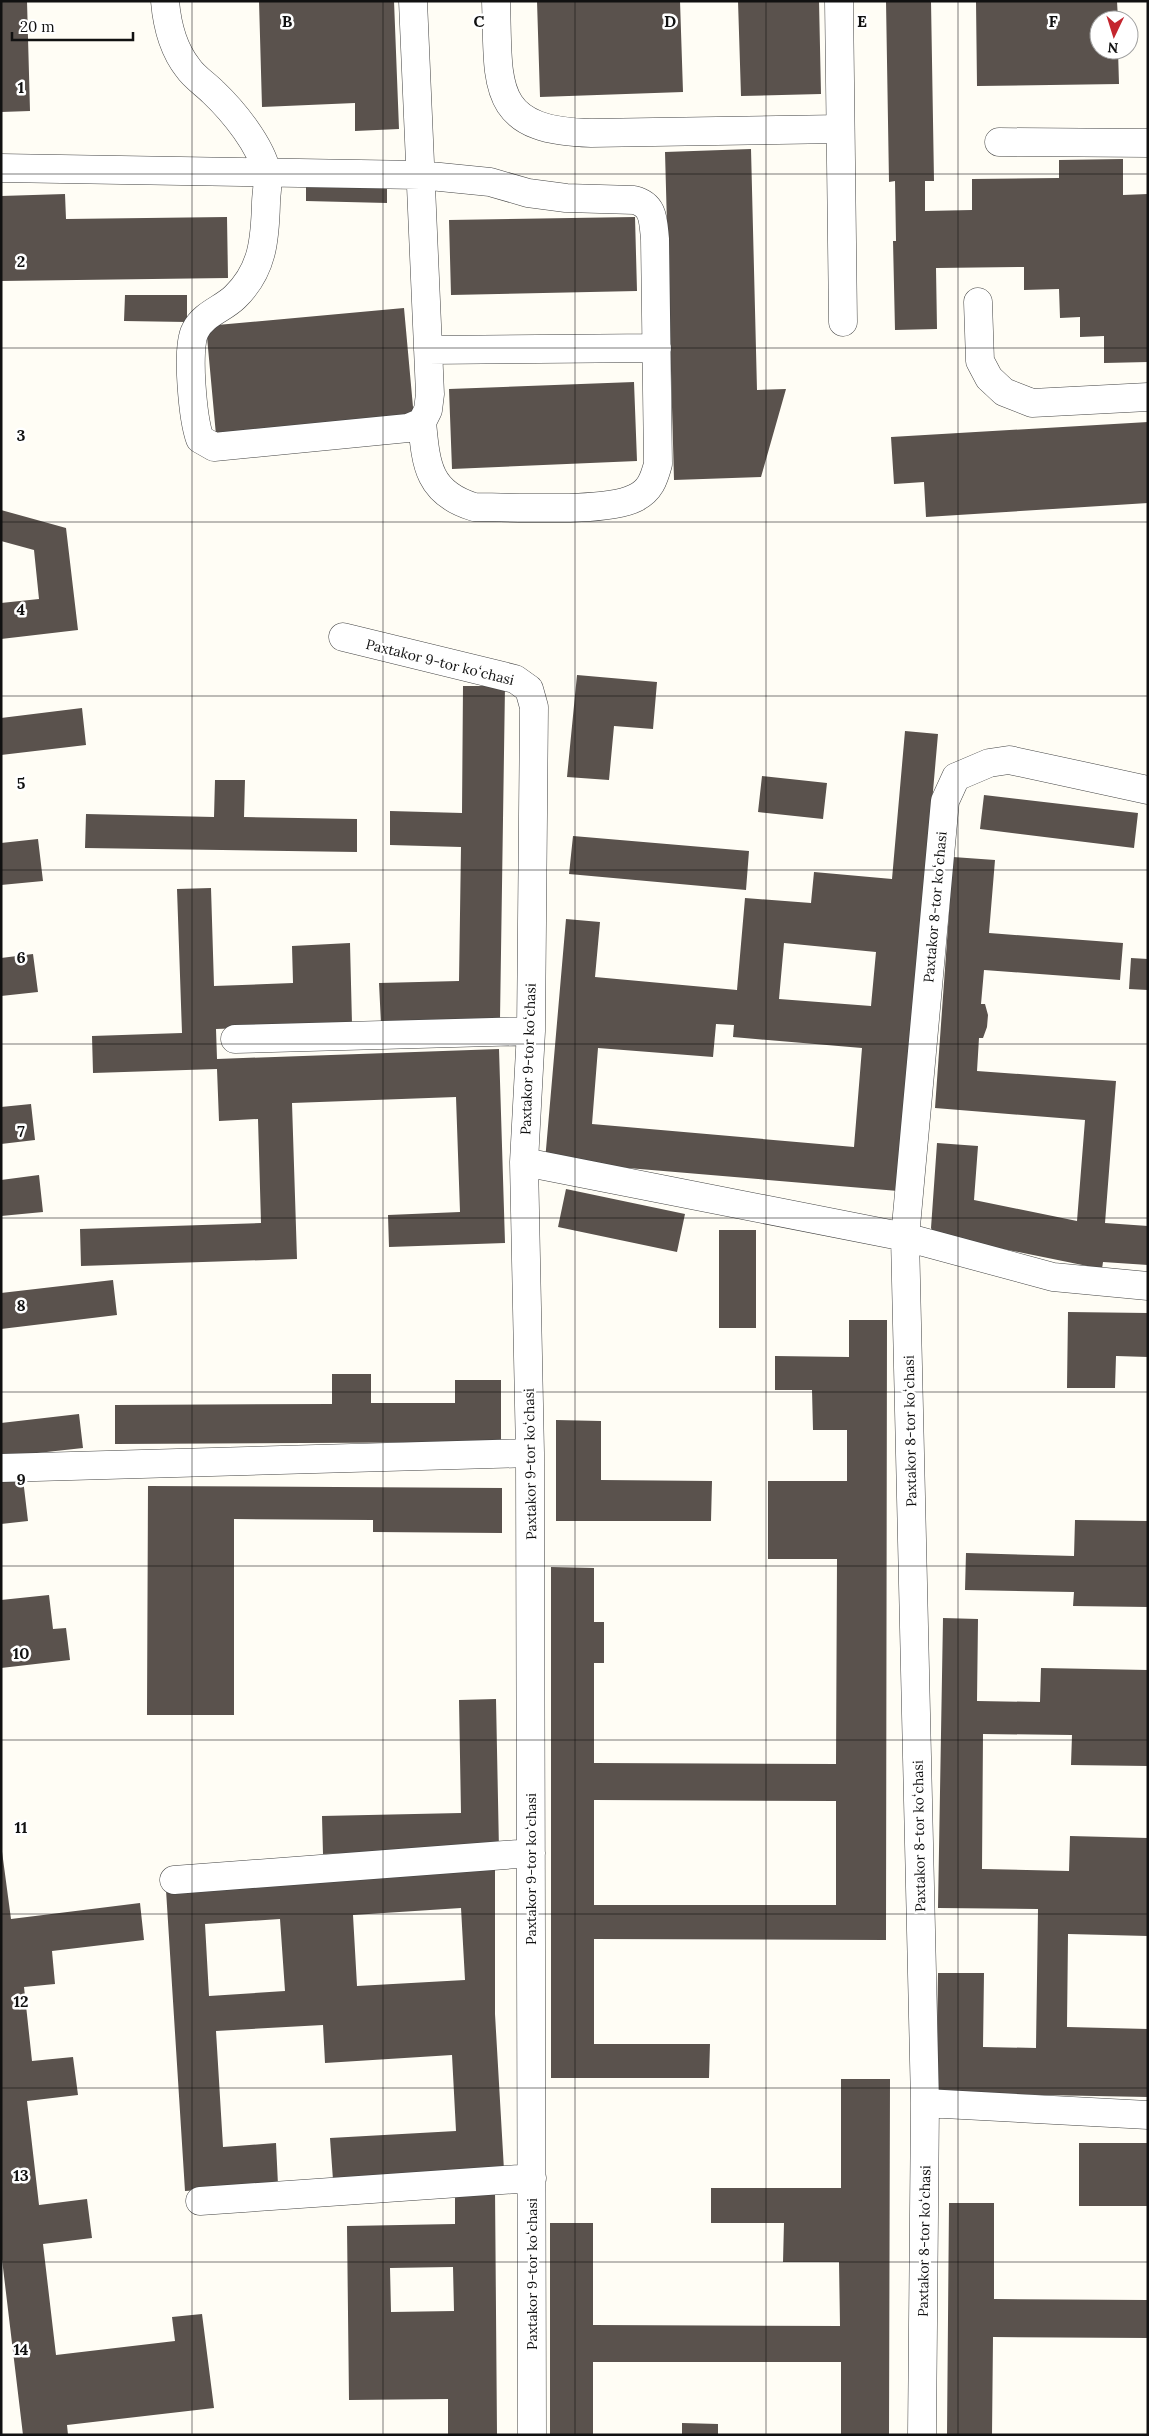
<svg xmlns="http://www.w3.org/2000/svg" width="1149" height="2436" viewBox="0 0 1149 2436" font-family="Lora,serif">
  <rect width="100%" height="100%" fill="#fffdf5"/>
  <!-- building -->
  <path fill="#5a524d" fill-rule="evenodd" d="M1,1H27L30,111L1,112Z
    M259,1H394L399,129L355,131V103L262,107Z
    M537,1H680L683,92L540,97Z
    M738,1H819L821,94L741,96Z
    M886,1H931L934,181H925V211L972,210V179L1059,178V160L1123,159V195L1148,194V362L1104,363V336L1080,337V317L1060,318L1059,289L1024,290V267L936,268L937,329L895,330L893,241H896L895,181L889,182Z
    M976,1H1117L1118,20H1099V50H1118L1119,84L977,86Z
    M751,149L757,390L786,389L761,477L674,480L665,152Z
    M306,180L387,182V203L306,201Z
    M65,194L66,219L227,217L228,278L1,281V196Z
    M635,217L637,291L451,295L449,220Z
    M125,295H187V322L124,321Z
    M404,308L414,418L216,435L206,326Z
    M634,382L637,461L452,469L449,389Z
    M1148,422V503L926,517L924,482L894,484L891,437Z
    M1,510L66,528L78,630L1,639V603L39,599L34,550L1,541Z
    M577,675L657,682L653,729L614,726L609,780L567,777Z
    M463,686H505L500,1020L381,1024L379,983L459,981L461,847L390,845V811L462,813Z
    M82,708L86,745L1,755V718Z
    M905,731L938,734L898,1191L545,1161L566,919L600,922L595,977L737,990L745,898L811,903L814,872L892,879ZM784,943L876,952L871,1006L779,999ZM716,1024L734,1025L733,1037L862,1048L854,1147L592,1124L598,1048L713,1057Z
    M762,776L827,783L823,819L758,812Z
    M215,780H245L244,817L357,819V852L85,848L86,814L214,817Z
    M984,795L1138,813L1134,848L980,829Z
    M573,836L749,851L746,890L569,874Z
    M38,839L43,881L1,885V843Z
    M953,857L995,860L989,933L1123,943L1120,980L984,970L981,1004H985L988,1015L987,1027L983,1038H979L977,1071L1116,1081L1105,1223L1148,1226V1265L1103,1262L1102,1269L934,1235L931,1228L937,1143L978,1146L974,1200L1077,1221L1085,1120L935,1108Z
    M211,888L214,986L293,983L292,946L350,943L352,1024L216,1029L217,1059L499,1049L505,1243L389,1247L388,1215L460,1212L456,1097L292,1103L297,1259L81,1266L80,1229L261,1223L258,1119L219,1121L217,1069L93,1073L92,1036L182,1033L177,889Z
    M33,954L38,992L1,996V958Z
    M1131,958L1148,959V990L1129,989Z
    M31,1104L35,1140L1,1144V1107Z
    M39,1175L43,1212L1,1216V1180Z
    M566,1189L685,1214L677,1252L558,1227Z
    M719,1230H756V1328H719Z
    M113,1280L117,1315L1,1329V1293Z
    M1068,1312L1148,1313V1357L1116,1356L1115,1388H1067Z
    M849,1320H887L886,1940L594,1939V2044H710L709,2078H551V1567L594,1568V1622H604V1663H594V1763L836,1764L837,1559H768V1481H847V1430H813L812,1390H775V1356L849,1357ZM594,1800L836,1801V1905H594Z
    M332,1374H371V1403H455V1380H501V1442L115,1444V1405L332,1404Z
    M79,1414L83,1448L1,1457V1423Z
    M556,1420L601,1421V1480L712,1481L711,1521H556Z
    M23,1479L28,1521L1,1524V1482Z
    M148,1486L502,1488V1533L373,1532V1520L234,1519V1715H147Z
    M1075,1520L1148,1521V1607L1073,1606L1074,1592L965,1590L966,1553L1074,1556Z
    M49,1595L53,1629L66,1628L70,1660L1,1668V1600Z
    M943,1618L978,1619L977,1701L1040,1702L1041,1668L1148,1670V1766L1071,1765L1072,1735L983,1734L982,1869L1069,1871L1070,1836L1148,1838V1936L1068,1934L1067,2027L1148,2029V2097L936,2093L938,1973H984L983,2047L1036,2048L1038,1909L938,1908Z
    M496,1699L499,1850L323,1854L322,1816L461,1813L459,1700Z
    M1,1844L11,1919L140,1903L144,1940L52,1951L55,1984L24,1987L32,2061L73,2057L78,2095L27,2101L39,2205L87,2199L92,2238L43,2244L56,2355L175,2341L172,2317L202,2314L214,2408L67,2425L68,2435H23L1,2251Z
    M495,1869V2014L504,2170L333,2180L330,2138L456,2131L452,2055L325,2063L323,2025L216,2031L223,2147L276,2143L278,2185L185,2191L166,1890ZM461,1908L465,1980L357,1986L353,1915ZM280,1919L285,1991L209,1996L205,1924Z
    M841,2079H890L889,2435H841V2362H593V2435H550V2223H593V2325L840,2326L839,2262H783L784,2223H711V2188H841Z
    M1079,2143H1148V2206H1079Z
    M495,2188L497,2435H448V2399L349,2400L347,2226L455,2224V2189ZM453,2267L454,2311L391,2312L390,2268Z
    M949,2203H994V2299L1148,2300V2338L993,2337L992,2435H947Z
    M682,2423L718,2424V2435H682Z"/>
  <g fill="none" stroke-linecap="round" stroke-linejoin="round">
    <defs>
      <path id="minor" d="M165,1C167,25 173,49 188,68C194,77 205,84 213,92C233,111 261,145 267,173C269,182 266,194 266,203C265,239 263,270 235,297C223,309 203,314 195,331C186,349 193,420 200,439L214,447L408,428L422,422L428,410L430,394L413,1
        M496,1C499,84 488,131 591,133L840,129
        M839,1L843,322
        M999,142L1148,143
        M1,168L420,175L490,182L528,193L566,198L634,200C654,205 653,220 655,239L658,464C654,479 650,491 635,498C606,513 511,507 474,507C428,493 426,465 422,422
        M978,302L980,361L989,378L1004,392L1032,403L1148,397
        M428,350L657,348
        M343,637L515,679L529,689L534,707L531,1031L524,1162L530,1453L532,2435
        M235,1039L531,1031
        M524,1162L905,1237L1053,1277L1148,1286
        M1,1468L530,1453
        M174,1880L531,1853
        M925,2103L1148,2115
        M200,2201L532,2178
        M922,2435L925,2103L905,1237L945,801L956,777L989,763L1009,760L1148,790"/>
    </defs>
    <!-- minor casing -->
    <use href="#minor" stroke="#444" stroke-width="29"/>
    <!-- minor -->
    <use href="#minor" stroke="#fff" stroke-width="28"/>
  </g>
  <!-- grid -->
  <path fill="none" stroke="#111" stroke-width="1" stroke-opacity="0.55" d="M192,1V2435M383,1V2435M575,1V2435M766,1V2435M958,1V2435M1,174H1148M1,348H1148M1,522H1148M1,696H1148M1,870H1148M1,1044H1148M1,1218H1148M1,1392H1148M1,1566H1148M1,1740H1148M1,1914H1148M1,2088H1148M1,2262H1148"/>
  <g text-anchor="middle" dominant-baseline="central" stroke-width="5" stroke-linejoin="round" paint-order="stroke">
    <!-- street labels -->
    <g font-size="14" fill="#111" stroke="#fff">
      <text transform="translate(440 662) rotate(14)">Paxtakor 9-tor koʻchasi</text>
      <text transform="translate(935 907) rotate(-85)">Paxtakor 8-tor koʻchasi</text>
      <text transform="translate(528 1059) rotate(-88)">Paxtakor 9-tor koʻchasi</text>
      <text transform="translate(910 1431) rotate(-91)">Paxtakor 8-tor koʻchasi</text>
      <text transform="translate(530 1464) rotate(-91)">Paxtakor 9-tor koʻchasi</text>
      <text transform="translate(919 1836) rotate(-91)">Paxtakor 8-tor koʻchasi</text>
      <text transform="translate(531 1869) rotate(-90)">Paxtakor 9-tor koʻchasi</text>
      <text transform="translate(924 2241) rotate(-89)">Paxtakor 8-tor koʻchasi</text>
      <text transform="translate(532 2274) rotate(-90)">Paxtakor 9-tor koʻchasi</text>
    </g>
  </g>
  <g font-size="16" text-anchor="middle" font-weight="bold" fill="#111" stroke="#fff" stroke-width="5" stroke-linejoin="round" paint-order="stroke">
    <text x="287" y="27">B</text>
    <text x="479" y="27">C</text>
    <text x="670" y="27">D</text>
    <text x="862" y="27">E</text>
    <text x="1053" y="27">F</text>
    <text x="21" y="93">1</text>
    <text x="21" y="267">2</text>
    <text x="21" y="441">3</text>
    <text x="21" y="615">4</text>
    <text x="21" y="789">5</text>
    <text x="21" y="963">6</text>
    <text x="21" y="1137">7</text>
    <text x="21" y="1311">8</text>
    <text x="21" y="1485">9</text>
    <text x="21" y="1659">10</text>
    <text x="21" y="1833">11</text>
    <text x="21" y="2007">12</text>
    <text x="21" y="2181">13</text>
    <text x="21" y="2355">14</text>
  </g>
  <!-- border -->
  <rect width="1149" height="2436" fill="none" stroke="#111111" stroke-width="5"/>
  <!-- north arrow -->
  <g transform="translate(1114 35) rotate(184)"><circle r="24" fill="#ffffff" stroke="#a0a0a0"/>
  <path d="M0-4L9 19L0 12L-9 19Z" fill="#c4262e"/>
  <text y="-8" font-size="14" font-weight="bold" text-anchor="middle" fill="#111111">N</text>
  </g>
  <!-- scale -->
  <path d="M12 32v8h121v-8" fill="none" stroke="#111111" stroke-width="2.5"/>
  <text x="20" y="32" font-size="15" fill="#111111" stroke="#ffffff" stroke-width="4" paint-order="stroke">20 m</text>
</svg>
